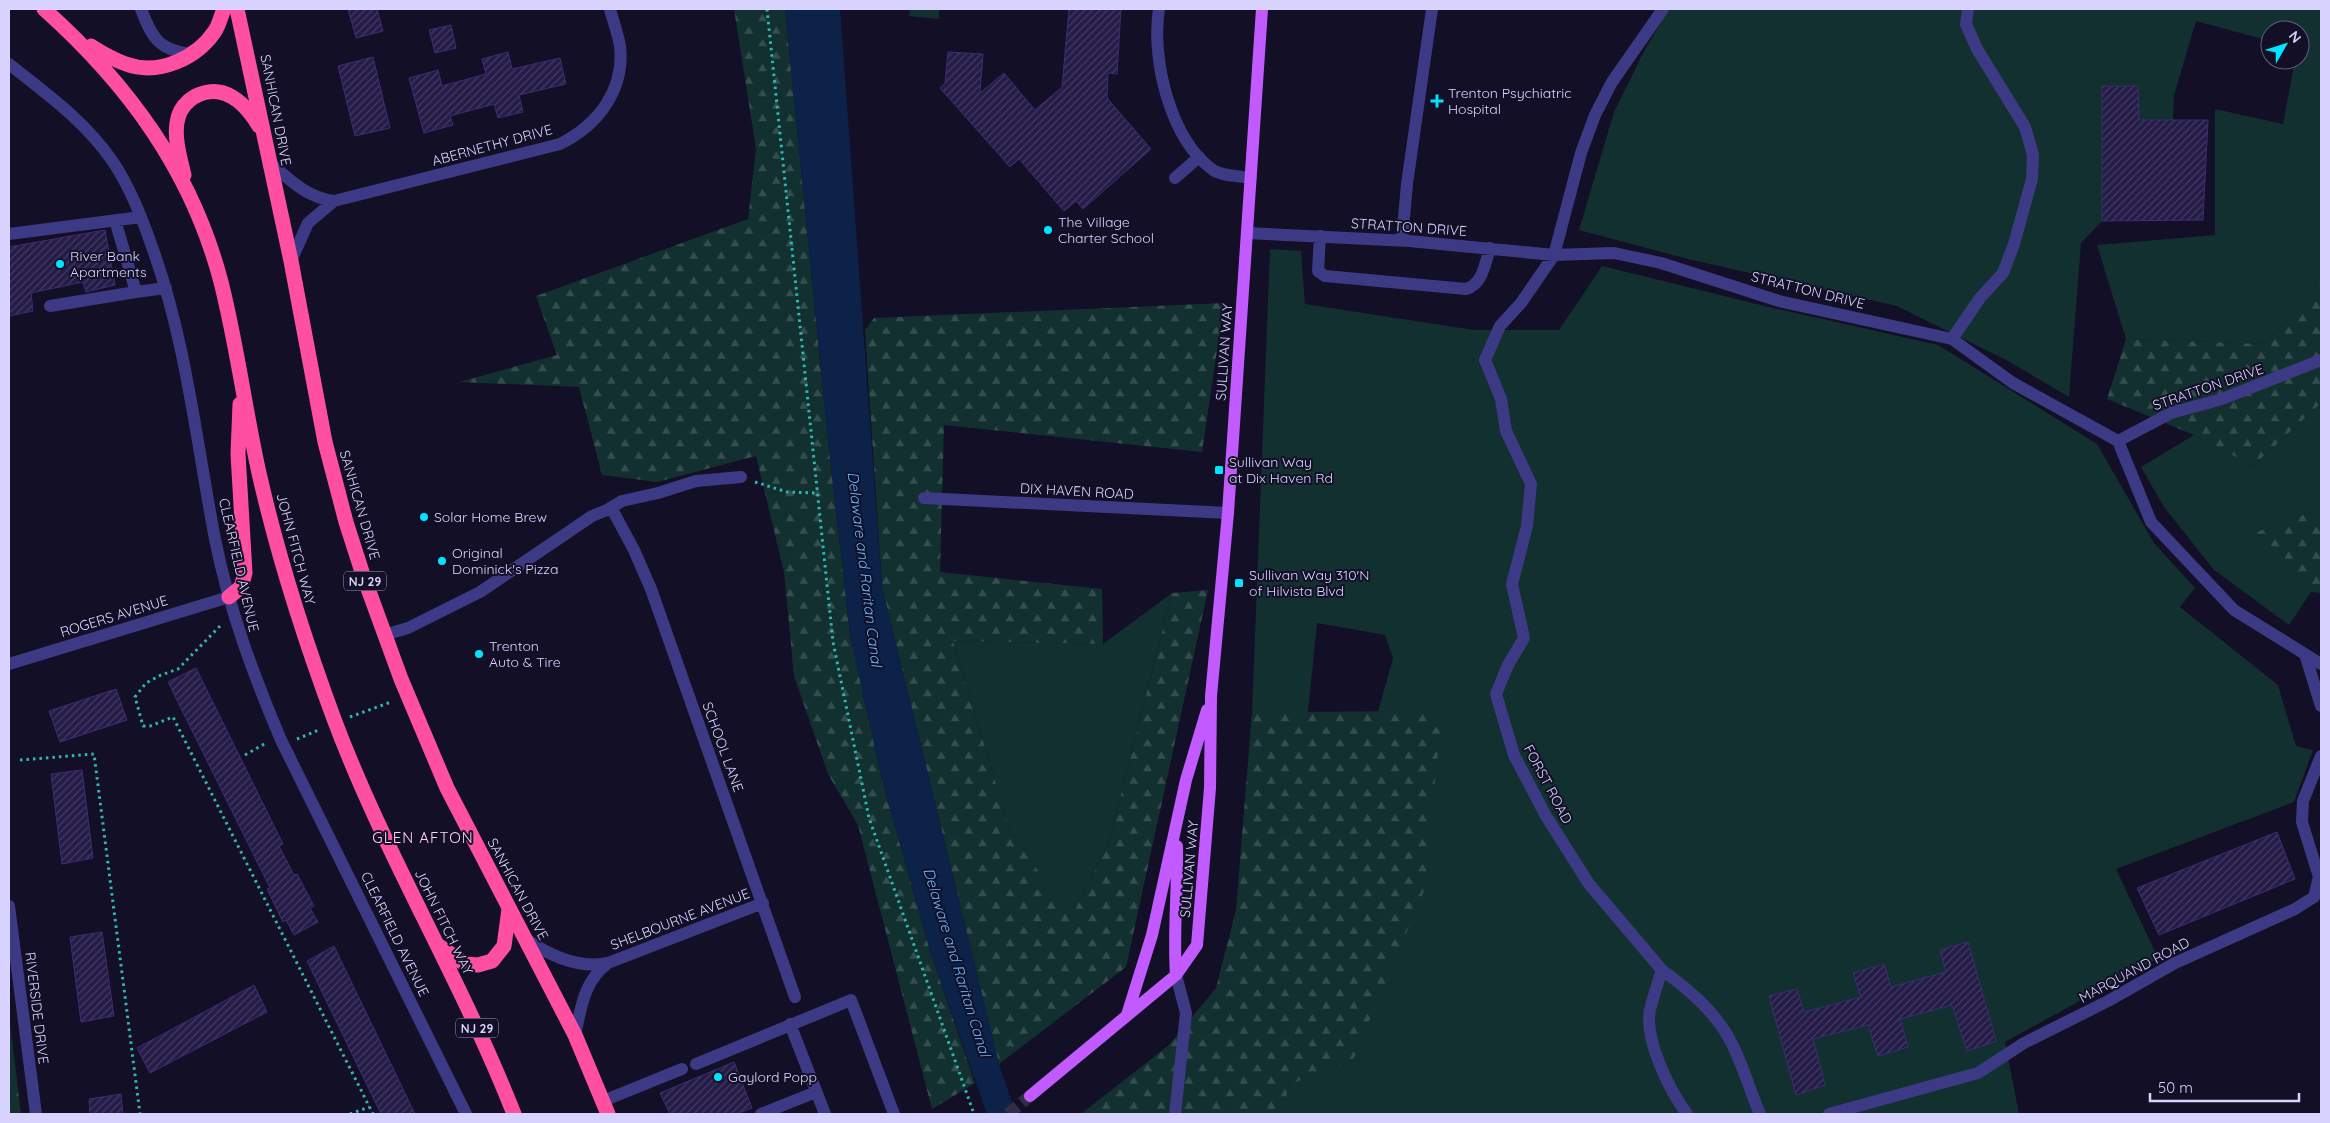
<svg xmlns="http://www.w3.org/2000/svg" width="2330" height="1123" viewBox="0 0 2330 1123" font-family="Quicksand,sans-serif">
  <defs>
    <pattern id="forest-firs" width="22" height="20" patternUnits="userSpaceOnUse" patternTransform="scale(1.25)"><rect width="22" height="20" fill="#12302f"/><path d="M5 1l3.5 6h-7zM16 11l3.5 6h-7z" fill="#344d4e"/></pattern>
    <pattern id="building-hatch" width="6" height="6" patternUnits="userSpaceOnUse" patternTransform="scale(1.25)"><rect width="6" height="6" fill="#241b47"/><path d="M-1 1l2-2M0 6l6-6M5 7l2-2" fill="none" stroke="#433b63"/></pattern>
  </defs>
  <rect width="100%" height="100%" fill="#130f26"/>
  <!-- green -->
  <path fill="#12302f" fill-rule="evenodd" d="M910,9H939V19L909,16Z
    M1669,9H2321V281L2265,344L2126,339L2097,245L2215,235V109L2283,124L2295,60H2300V30H2270V41L2196,21L2174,95L2173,120H2139L2138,86H2102V221L2081,243L2069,397L2008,361L1897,306L1688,259L1579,230L1614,112L1644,51Z
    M1270,249L1301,251L1305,304L1474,330H1559L1602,266L1773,308L1938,345L2097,444L2154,543L2195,588L2180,607L2278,685L2296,746L2313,750L2294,802L2116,869L2158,958L2005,1042L2019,1114H1284L1287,1085L1353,1060L1442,711L1378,712L1393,658L1385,635L1317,623L1308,712H1252ZM1967,942L1996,1041L1967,1051L1952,1005L1900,1019L1908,1046L1879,1056L1868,1025L1813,1039L1825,1085L1796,1095L1770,996L1797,989L1804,1012L1861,997L1853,973L1883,964L1891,987L1947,972L1940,950Z
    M2321,403V508L2247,536L2311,592L2289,625L2214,570L2164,507L2141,467L2194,435L2253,466Z
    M1172,593L1109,842L1071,918L1010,830L953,641L1103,644Z"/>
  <!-- forest -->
  <path fill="url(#forest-firs)" d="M734,9H785L827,431L850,634L882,780L931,954L975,1083L932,1109L858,825L828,774L794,676L784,572L756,456L657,482L602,475L579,387L459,382L557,355L536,296L748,219L756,149Z
    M2321,281V403L2253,466L2194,435L2107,399L2126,339L2265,344Z
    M1224,303L1202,452L944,425L940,572L1102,589L1103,644L953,641L1010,830L1071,918L1109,842L1172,593L1208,590L1126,967L999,1064L882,587L865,330L874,318Z
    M2321,508V593L2311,592L2246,536Z
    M1442,711L1424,891L1353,1060L1288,1085L1284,1114H1081L1169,1045L1216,988L1236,910L1252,712Z
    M9,1014L21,1114H9Z"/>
  <!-- water -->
  <path fill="#0c2248" d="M785,9H840L882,587L999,1064L1016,1114H987L931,954L882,780L850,634L827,431Z"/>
  <!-- building -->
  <path fill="url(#building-hatch)" stroke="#3b2d73" d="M348,9H377L383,31L356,38Z
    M1069,9H1121L1117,74L1108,73L1107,98L1151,149L1083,209L1076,201L1064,211L1019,159L1010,167L940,88L945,83L948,52L983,54L980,93L1004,73L1035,110L1062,87Z
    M451,25L456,48L435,53L429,30Z
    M508,52L512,69L560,58L566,84L519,95L523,112L498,118L494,104L450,116L453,125L424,133L409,78L438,70L442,86L486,74L482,59Z
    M373,57L390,128L355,136L338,66Z
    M2102,86H2138L2139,120H2208L2203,220L2102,221Z
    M105,230L115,285L86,292L83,282L31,293L33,311L9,316V247Z
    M196,668L283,844L279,846L294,875L297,874L314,906L310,908L318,922L294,935L286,920L283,922L267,889L270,888L168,682Z
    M116,689L127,720L60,742L49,711Z
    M82,770L93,858L62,864L51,774Z
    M2277,832L2295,879L2159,935L2137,888Z
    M102,932L114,1016L81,1022L70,937Z
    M1968,942L1996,1041L1967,1051L1952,1005L1900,1019L1908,1047L1878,1056L1868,1025L1813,1039L1825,1085L1796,1095L1769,996L1797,989L1804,1012L1861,997L1853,973L1884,964L1891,987L1946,972L1940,950Z
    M334,946L415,1114H381L307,961Z
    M254,985L267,1012L150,1073L137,1048Z
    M734,1062L752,1108L736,1114H670L660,1093Z
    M121,1094L123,1114H90L89,1099Z"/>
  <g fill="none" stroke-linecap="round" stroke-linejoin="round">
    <!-- major-tunnel -->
    <path stroke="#312d47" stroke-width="12" stroke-dasharray="12 6" stroke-linecap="butt" d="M1008,1114L1030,1096"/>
    <!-- path -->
    <path stroke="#2fb8b0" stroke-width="3" stroke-dasharray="2.5 4" stroke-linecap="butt" d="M767,9L833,642L869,818L974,1114
      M755,482L787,492L818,493
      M220,626L178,669L161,675L146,683L135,697L143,726H150L173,717L373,1114
      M350,717L391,702
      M297,739L321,729
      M245,755L266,743
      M20,760L94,754L140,1114
      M350,1114L369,1107"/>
    <!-- minor -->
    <path stroke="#3d3a85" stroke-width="12" d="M141,9C152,38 159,51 193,54
      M1159,9C1151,59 1170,139 1213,170C1222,176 1240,176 1251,178
      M1663,9L1612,82L1595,115L1581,153L1554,255L1521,303L1500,326L1485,360L1501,399L1506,431L1531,484L1527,526L1512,584L1524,638L1508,665L1496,694L1514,755L1546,816L1589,884L1662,970C1658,983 1653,997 1650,1010C1644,1040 1670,1091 1687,1114
      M9,64C46,93 86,122 113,162C130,187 141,215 151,244C186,339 196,440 215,539C229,609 253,674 281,740L466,1114
      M269,162C290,180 306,197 334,201
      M1175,178L1199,157
      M1247,233L1409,241L1554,255L1614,253L1661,263L1779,301L1952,339L2013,383L2118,441L2171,413L2222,399L2321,360
      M9,234L141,217
      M1320,236L1318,271L1325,276L1466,289C1483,284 1485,263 1490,248
      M1402,240L1407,184L1432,9
      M291,261L308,223L334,201L560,144C598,125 625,90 620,46C618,34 613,21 610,9
      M136,292L166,288
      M50,306L136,292L115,220
      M1952,339L1980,298L2003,273L2014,244L2032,179L2033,155L2025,127L1977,49L1966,24L1968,9
      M2118,441L2151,522L2234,610L2321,664
      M924,498L1228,513
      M607,510L622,501L658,493L696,481L741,477
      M384,635L408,628L480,592L592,516L607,510L613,511L634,550L651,589L795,997
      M2305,654L2321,706
      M9,664L229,597
      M9,906L36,1114
      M526,939C550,956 578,969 608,963L763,903
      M1662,970C1688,989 1716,1012 1731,1042C1743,1065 1750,1091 1760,1114
      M790,1024L825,1114
      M575,1035C581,1008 584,981 607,964
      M696,1064L851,1000L894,1114
      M603,1101L682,1069
      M761,1114L816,1092
      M1175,1114L1186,1013L1176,975
      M1829,1114L1978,1073L2024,1043L2108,1001L2175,963L2295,909L2314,897L2319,877L2302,822L2303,801L2321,756"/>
    <!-- major -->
    <path stroke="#c25bff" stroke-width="12" d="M1176,975C1173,932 1178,889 1177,846
      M1127,1015L1152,935L1186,780L1207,710
      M1030,1096L1176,975L1197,945L1210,788L1211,696L1228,513L1262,9"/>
    <!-- highway -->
    <path stroke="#ff4fa3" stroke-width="15" d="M44,9C128,84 192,171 221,282C237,345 245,410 259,473C278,557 304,638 334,719C385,855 461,979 514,1114
      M237,9L291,261L325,442L346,522L363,575L401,679L447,788L575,1035L608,1114
      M91,46C102,53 114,60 126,64C159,76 197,58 215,31C219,25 221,16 224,9
      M184,175C180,158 173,135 178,118C180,109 187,101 194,97C223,81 245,103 259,126
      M229,597L241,587L245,573L238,454L240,404
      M439,946L465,964L478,965L492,961L504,946L509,909"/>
  </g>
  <!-- markers -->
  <g fill="#00e5ff" stroke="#130f26" stroke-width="2">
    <path d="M1434.5 93.5h5v5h5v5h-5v5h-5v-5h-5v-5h5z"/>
    <circle cx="1048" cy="230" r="5"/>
    <circle cx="60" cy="264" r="5"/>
    <rect x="1214" y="465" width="10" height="10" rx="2.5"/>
    <circle cx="424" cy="517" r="5"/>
    <circle cx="442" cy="561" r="5"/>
    <rect x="1234" y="578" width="10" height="10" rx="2.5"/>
    <circle cx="479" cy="654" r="5"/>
    <circle cx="718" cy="1077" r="5"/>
  </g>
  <g text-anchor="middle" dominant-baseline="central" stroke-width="4" stroke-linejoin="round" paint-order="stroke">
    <!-- shield labels -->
    <g fill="#130f26" stroke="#9e99be" stroke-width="1">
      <rect x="344" y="571.5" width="42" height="19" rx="4"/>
      <rect x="456" y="1018.5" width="42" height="19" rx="4"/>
    </g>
    <g font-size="12" font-weight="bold" fill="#d9d4ff">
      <text x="365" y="581">NJ 29</text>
      <text x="477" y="1028">NJ 29</text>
    </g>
    <!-- poi labels -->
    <g font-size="14" fill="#d9d4ff" stroke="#130f26" text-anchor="start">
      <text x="1448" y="93">Trenton Psychiatric<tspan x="1448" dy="16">Hospital</tspan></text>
      <text x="1058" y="222">The Village<tspan x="1058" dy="16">Charter School</tspan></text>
      <text x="70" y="256">River Bank<tspan x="70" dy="16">Apartments</tspan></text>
      <text x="1229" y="462">Sullivan Way<tspan x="1229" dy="16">at Dix Haven Rd</tspan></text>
      <text x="434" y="517">Solar Home Brew</text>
      <text x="452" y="553">Original<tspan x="452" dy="16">Dominick's Pizza</tspan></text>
      <text x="1249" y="575">Sullivan Way 310'N<tspan x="1249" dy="16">of Hilvista Blvd</tspan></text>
      <text x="489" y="646">Trenton<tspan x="489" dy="16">Auto &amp; Tire</tspan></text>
      <text x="728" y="1077">Gaylord Popp</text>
    </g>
    <!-- street labels -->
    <g font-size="14" fill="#d9d4ff" stroke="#130f26">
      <text transform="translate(276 110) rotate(79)">SANHICAN DRIVE</text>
      <text transform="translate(492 145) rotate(-15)">ABERNETHY DRIVE</text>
      <text transform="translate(1409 227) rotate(4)">STRATTON DRIVE</text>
      <text transform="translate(1808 290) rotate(14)">STRATTON DRIVE</text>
      <text transform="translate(1224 352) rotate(-86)">SULLIVAN WAY</text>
      <text transform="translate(2208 387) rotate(-19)">STRATTON DRIVE</text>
      <text transform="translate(1077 491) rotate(3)">DIX HAVEN ROAD</text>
      <text transform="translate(360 505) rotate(74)">SANHICAN DRIVE</text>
      <text transform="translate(296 549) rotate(75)">JOHN FITCH WAY</text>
      <text transform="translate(239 565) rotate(77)">CLEARFIELD AVENUE</text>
      <text transform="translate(114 616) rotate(-17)">ROGERS AVENUE</text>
      <text transform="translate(723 747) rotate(70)">SCHOOL LANE</text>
      <text transform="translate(1548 784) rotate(62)">FORST ROAD</text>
      <text transform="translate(1189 869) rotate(-85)">SULLIVAN WAY</text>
      <text transform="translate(518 889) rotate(62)">SANHICAN DRIVE</text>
      <text transform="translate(680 919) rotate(-21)">SHELBOURNE AVENUE</text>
      <text transform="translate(444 922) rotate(64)">JOHN FITCH WAY</text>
      <text transform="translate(395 934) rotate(64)">CLEARFIELD AVENUE</text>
      <text transform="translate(2134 970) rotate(-28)">MARQUAND ROAD</text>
      <text transform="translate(37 1008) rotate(83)">RIVERSIDE DRIVE</text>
    </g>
    <!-- water labels -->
    <g font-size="15" font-style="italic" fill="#62b6ff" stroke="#130f26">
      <text transform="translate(865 569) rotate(83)">Delaware and Raritan Canal</text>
      <text transform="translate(957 962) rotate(73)">Delaware and Raritan Canal</text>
    </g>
    <!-- neighbourhood labels -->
    <g font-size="15" letter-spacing="1" fill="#ffd6f0" stroke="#130f26">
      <text x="423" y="837">GLEN AFTON</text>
    </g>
  </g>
  <!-- border -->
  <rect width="2330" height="1123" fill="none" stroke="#d9d4ff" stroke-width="20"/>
  <!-- north arrow -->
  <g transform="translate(2285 45) rotate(51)"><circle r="24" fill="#130f26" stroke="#625e7d"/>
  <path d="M0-4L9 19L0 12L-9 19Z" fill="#00e5ff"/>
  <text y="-8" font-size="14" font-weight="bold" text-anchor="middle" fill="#d9d4ff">N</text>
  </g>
  <!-- scale -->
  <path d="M2150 1093v8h149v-8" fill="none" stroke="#d9d4ff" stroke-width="2.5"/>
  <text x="2158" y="1093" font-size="15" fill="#d9d4ff" stroke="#130f26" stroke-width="4" paint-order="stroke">50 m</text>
</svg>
